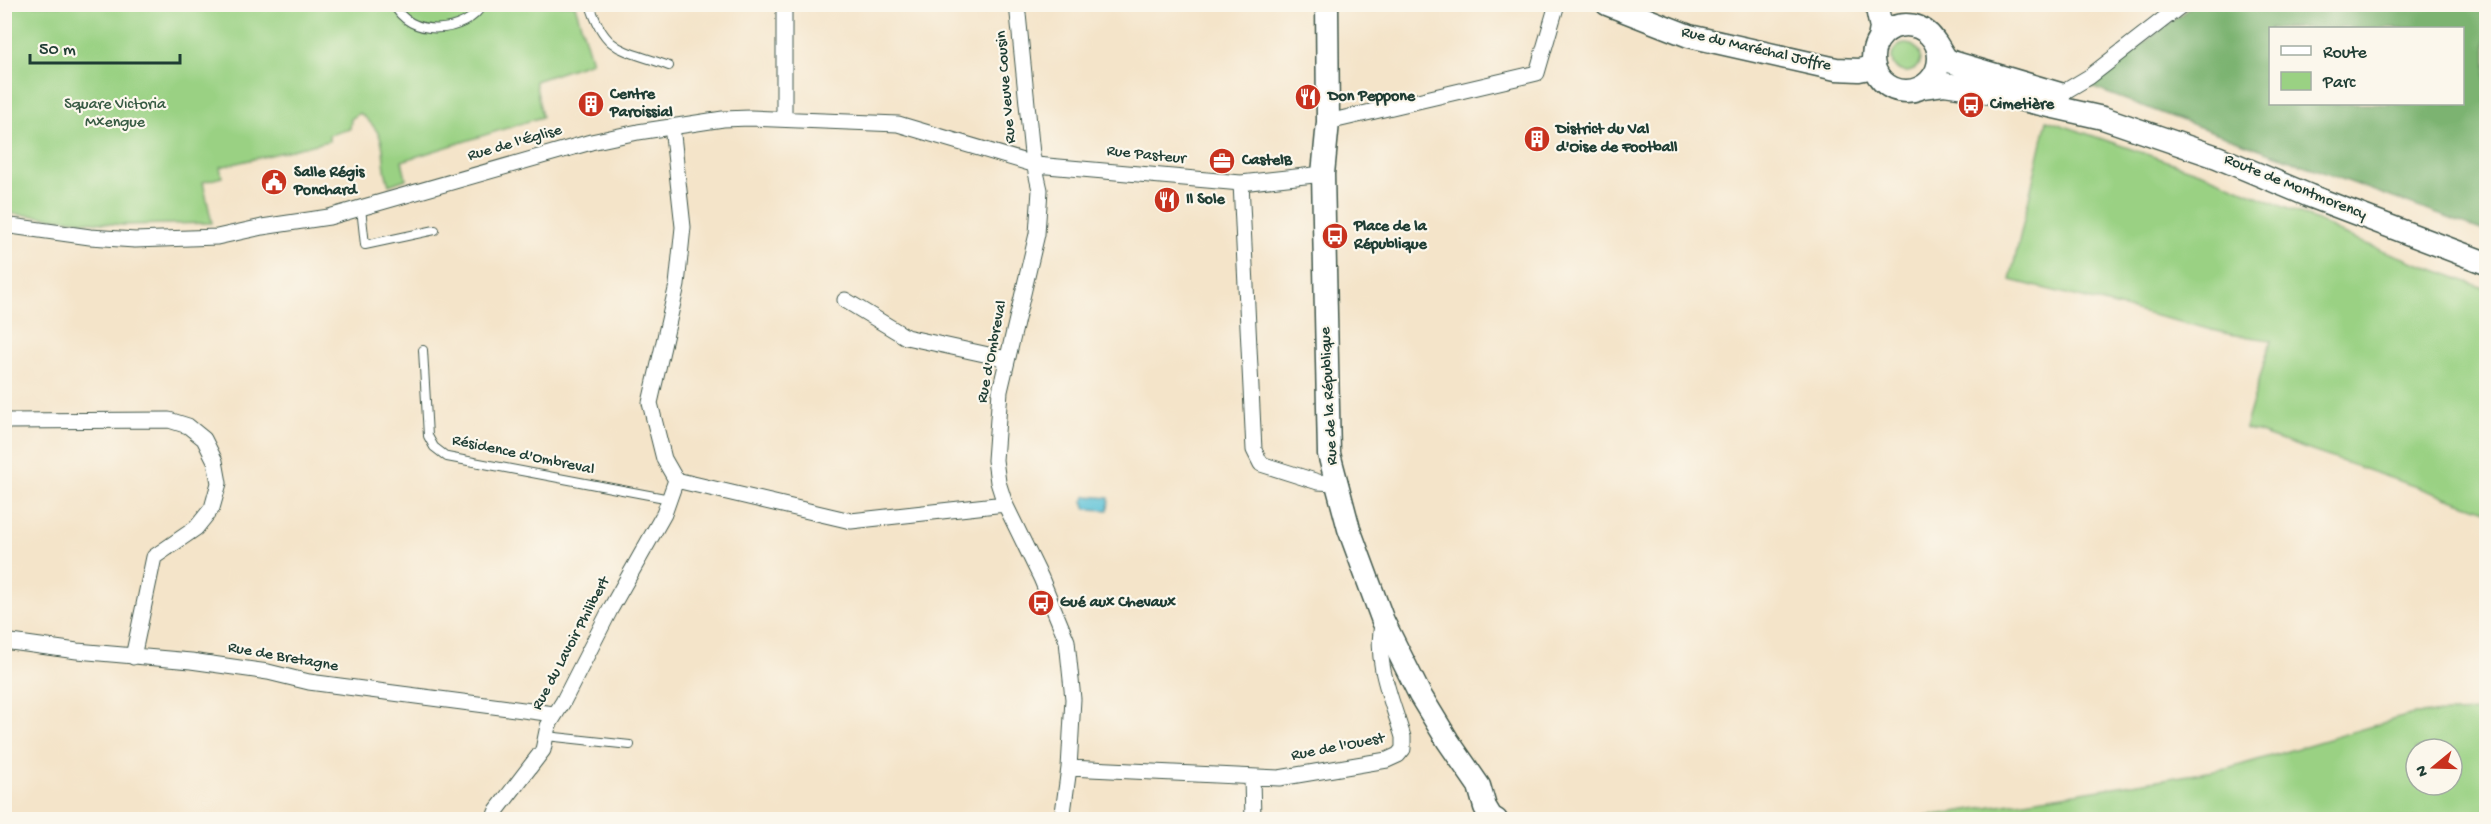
<svg xmlns="http://www.w3.org/2000/svg" width="2491" height="824" viewBox="0 0 2491 824" font-family="'Gochi Hand',sans-serif">
  <rect width="100%" height="100%" fill="#fbf7ec"/>
  <filter id="ink" filterUnits="userSpaceOnUse"><feTurbulence type="fractalNoise" baseFrequency=".0167" numOctaves="2"/><feDisplacementMap in="SourceGraphic" scale="12" xChannelSelector="R" yChannelSelector="G"/><feConvolveMatrix kernelMatrix="1 2 1 2 8 2 1 2 1" color-interpolation-filters="sRGB"/></filter>
  <filter id="wash" filterUnits="userSpaceOnUse"><feTurbulence type="fractalNoise" baseFrequency=".008" numOctaves="4" result="noise"/><feDisplacementMap in="SourceGraphic" scale="24" xChannelSelector="R" yChannelSelector="G"/><feGaussianBlur stdDeviation="1.35" result="paint"/><feColorMatrix in="noise" values="0 0 0 0 0 0 0 0 0 0 0 0 0 0 0 0 0 1.4 0 .05"/><feComposite in="paint" operator="in"/></filter>
  <g filter="url(#wash)">
    <rect width="100%" height="100%" fill="#f4e4c9"/>
    <!-- green -->
    <path fill="#9ad183" stroke="#5c875c" stroke-width="1.5" fill-rule="evenodd" d="M5,5H575L592,62L535,81L542,117L402,161L406,179L389,185C377,150 394,142 360,113L351,119L350,129L329,135V141L220,167L222,177L203,182L212,223L122,225L5,213Z
      M1892 58a14 14 0 1 1 28 0a14 14 0 1 1-28 0Z
      M2047,120L2210,176L2322,223L2353,239L2486,289V511L2245,428L2271,340L2229,334L2010,280Z
      M2486,712V819H1910L2227,769L2413,714ZM2416,749H2452V785H2416Z"/>
    <!-- forest -->
    <path fill="#7bb371" stroke="#4d7852" stroke-width="1.5" fill-rule="evenodd" d="M2193,5H2486V232L2088,86ZM2270,28H2462V104H2270Z"/>
    <!-- water -->
    <path fill="#5ac1d7" stroke="#3c7f86" stroke-width="1.5" d="M1087,496L1109,498L1108,510L1086,509L1083,501Z"/>
  </g>
  <g filter="url(#ink)">
    <g fill="none" stroke-linecap="round" stroke-linejoin="round">
      <defs>
        <path id="lane" d="M394,4C408,38 466,35 483,4
          M489,4H492
          M590,4C605,55 626,49 669,66
          M361,208L365,245L435,230
          M423,350L428,436L434,447L447,457L670,499
          M546,736L630,745"/>
        <path id="street" d="M1017,4L1032,154L1040,190L1037,234L1000,391L995,460L998,482L1005,504L1041,578L1067,641L1073,699L1069,768L1062,820
          M2052,99L2089,77L2183,4
          M784,119V4
          M1328,122L1537,73L1557,4
          M672,126L683,227L677,285L650,403L664,459L676,480L851,521L1005,504
          M1241,183L1254,450L1261,464L1318,482L1335,483
          M4,225L90,237L135,240L217,237L262,227L329,217L591,142L638,132L723,119L750,118L898,124L1036,165L1241,183L1323,174
          M845,300L906,337L1007,359
          M4,421L169,420L188,426L204,439L215,461L219,483L212,508L196,528L154,557L133,657
          M4,641L77,651L191,661L268,672L309,682L554,714
          M1069,768L1279,778L1387,760L1398,755L1403,749V737C1392,700 1373,660 1383,621
          M1252,778L1253,820
          M493,820L497,810L543,750L548,726L563,702L611,608L664,514L676,480"/>
        <path id="secondary" d="M1327,4L1328,122L1323,174L1329,454L1349,529L1383,621L1420,695L1448,741L1479,786L1485,807L1491,817L1496,820
          M1607,4L1689,36L1836,69L1859,70L1874,67
          M1876,4L1881,28L1879,39
          M1873 58a33 33 0 1 1 66 0a33 33 0 1 1-66 0Z
          M1936,43L1946,59L1952,62L2060,94
          M1922,87L1944,84L1965,87L2103,118L2217,157L2310,196L2486,263"/>
      </defs>
      <!-- lane casing -->
      <use href="#lane" stroke="#3f564a" stroke-width="10"/>
      <!-- street casing -->
      <use href="#street" stroke="#3f564a" stroke-width="17"/>
      <!-- secondary casing -->
      <use href="#secondary" stroke="#3f564a" stroke-width="25"/>
      <!-- lane -->
      <use href="#lane" stroke="#fff" stroke-width="8"/>
      <!-- street -->
      <use href="#street" stroke="#fff" stroke-width="15"/>
      <!-- secondary -->
      <use href="#secondary" stroke="#fff" stroke-width="22"/>
    </g>
  </g>
  <!-- icons -->
  <defs>
    <symbol id="restaurant-disc" viewBox="-11 -11 22 22"><circle r="9.5" fill="#c8321e" stroke="#fbf7ec"/><path d="M-5-6h1v4h1v-4h1v4h1v-4h1v5L-1.5 .5V6h-2V.5L-5-1ZM5-6V6H3V1.5H1.5Q1.5-4 5-6Z" fill="#fff"/></symbol>
    <symbol id="building-disc" viewBox="-11 -11 22 22"><circle r="9.5" fill="#c8321e" stroke="#fbf7ec"/><path d="M-4-6H4V6H1V3H-1V6H-4ZM-2.5-4.3h1.7v1.8h-1.7ZM.8-4.3h1.7v1.8H.8ZM-2.5-1h1.7V.8h-1.7ZM.8-1h1.7V.8H.8Z" fill="#fff"/></symbol>
    <symbol id="bus-disc" viewBox="-11 -11 22 22"><circle r="9.5" fill="#c8321e" stroke="#fbf7ec"/><path d="M-5-6H5V4H4V6H2V4H-2V6H-4V4H-5ZM-3.5-4V0h7V-4ZM-3.5 1.2v1.5H-2V1.2ZM2 1.2v1.5H3.5V1.2Z" fill="#fff"/></symbol>
    <symbol id="office-disc" viewBox="-11 -11 22 22"><circle r="9.5" fill="#c8321e" stroke="#fbf7ec"/><path d="M-6-3h4V-5.5h4V-3h4V5H-6ZM-1-4.5V-3h2v-1.5ZM-6 0V1H6V0Z" fill="#fff"/></symbol>
    <symbol id="civic-disc" viewBox="-11 -11 22 22"><circle r="9.5" fill="#c8321e" stroke="#fbf7ec"/><path d="M-.6-6.5H3V-4.5H.6V-3L4-1V1h2V6H-6V1h2V-1L-.6-3ZM-1.2 2.5V6h2.4V2.5Z" fill="#fff"/></symbol>
  </defs>
  <g fill-rule="evenodd">
    <use href="#restaurant-disc" x="1293" y="82" width="30" height="30"/>
    <use href="#building-disc" x="576" y="89" width="30" height="30"/>
    <use href="#bus-disc" x="1956" y="90" width="30" height="30"/>
    <use href="#building-disc" x="1522" y="124" width="30" height="30"/>
    <use href="#office-disc" x="1207" y="146" width="30" height="30"/>
    <use href="#civic-disc" x="259" y="167" width="30" height="30"/>
    <use href="#restaurant-disc" x="1152" y="185" width="30" height="30"/>
    <use href="#bus-disc" x="1320" y="221" width="30" height="30"/>
    <use href="#bus-disc" x="1026" y="588" width="30" height="30"/>
  </g>
  <g text-anchor="middle" dominant-baseline="central" stroke-width="4.5" stroke-linejoin="round" paint-order="stroke">
    <!-- street labels -->
    <g font-size="16" fill="#1f3d34" stroke="#fbf7ec">
      <text transform="translate(1756 50) rotate(13)">Rue du Maréchal Joffre</text>
      <text transform="translate(1007 87) rotate(-95)">Rue Veuve Cousin</text>
      <text transform="translate(515 144) rotate(-16)">Rue de l'Église</text>
      <text transform="translate(1146 156) rotate(6)">Rue Pasteur</text>
      <text transform="translate(2295 188) rotate(22)">Route de Montmorency</text>
      <text transform="translate(993 352) rotate(-79)">Rue d'Ombreval</text>
      <text transform="translate(1330 396) rotate(-93)">Rue de la République</text>
      <text transform="translate(523 456) rotate(12)">Résidence d'Ombreval</text>
      <text transform="translate(572 644) rotate(-62)">Rue du Lavoir Philibert</text>
      <text transform="translate(283 658) rotate(10)">Rue de Bretagne</text>
      <text transform="translate(1338 748) rotate(-11)">Rue de l'Ouest</text>
    </g>
    <!-- poi labels -->
    <g font-size="16" font-weight="bold" fill="#1f3d34" stroke="#fbf7ec" text-anchor="start">
      <text x="610" y="95">Centre<tspan x="610" dy="18">Paroissial</tspan></text>
      <text x="1328" y="97">Don Peppone</text>
      <text x="1990" y="105">Cimetière</text>
      <text x="1556" y="130">District du Val<tspan x="1556" dy="18">d'Oise de Football</tspan></text>
      <text x="1242" y="161">CastelB</text>
      <text x="294" y="173">Salle Régis<tspan x="294" dy="18">Ponchard</tspan></text>
      <text x="1186" y="200">Il Sole</text>
      <text x="1354" y="227">Place de la<tspan x="1354" dy="18">République</tspan></text>
      <text x="1060" y="603">Gué aux Chevaux</text>
    </g>
    <!-- park labels -->
    <g font-size="16" fill="#385b44" stroke="#fbf7ec">
      <text x="115" y="105">Square Victoria<tspan x="115" dy="18">Mxengue</tspan></text>
    </g>
  </g>
  <!-- margin -->
  <rect width="2491" height="824" fill="none" stroke="#fbf7ec" stroke-width="24"/>
  <!-- legend -->
  <rect x="2269" y="27" width="195" height="78" fill="#fbf7ec" stroke="#a3ada2" stroke-width="1.5"/>
  <rect x="2281" y="46" width="30" height="9" fill="#ffffff" stroke="#a3ada2" stroke-width="1.5"/>
  <text x="2323" y="57" font-size="18" fill="#1f3d34">Route</text>
  <rect x="2281" y="72" width="30" height="18" fill="#9ad183" stroke="#a3ada2" stroke-width="1.5"/>
  <text x="2323" y="87" font-size="18" fill="#1f3d34">Parc</text>
  <!-- north arrow -->
  <g transform="translate(2434 767) rotate(251)"><circle r="28" fill="#fbf7ec" stroke="#a3ada2" stroke-width="1.5"/>
  <path d="M0-4.5L10 22L0 15L-10 22Z" fill="#c8321e"/>
  <text y="-9" font-size="16" font-weight="bold" text-anchor="middle" fill="#1f3d34">N</text>
  </g>
  <!-- scale -->
  <path d="M30 54v9h150v-9" fill="none" stroke="#1f3d34" stroke-width="3"/>
  <text x="39" y="54" font-size="18" fill="#1f3d34" stroke="#fbf7ec" stroke-width="4.5" paint-order="stroke">50 m</text>
</svg>
